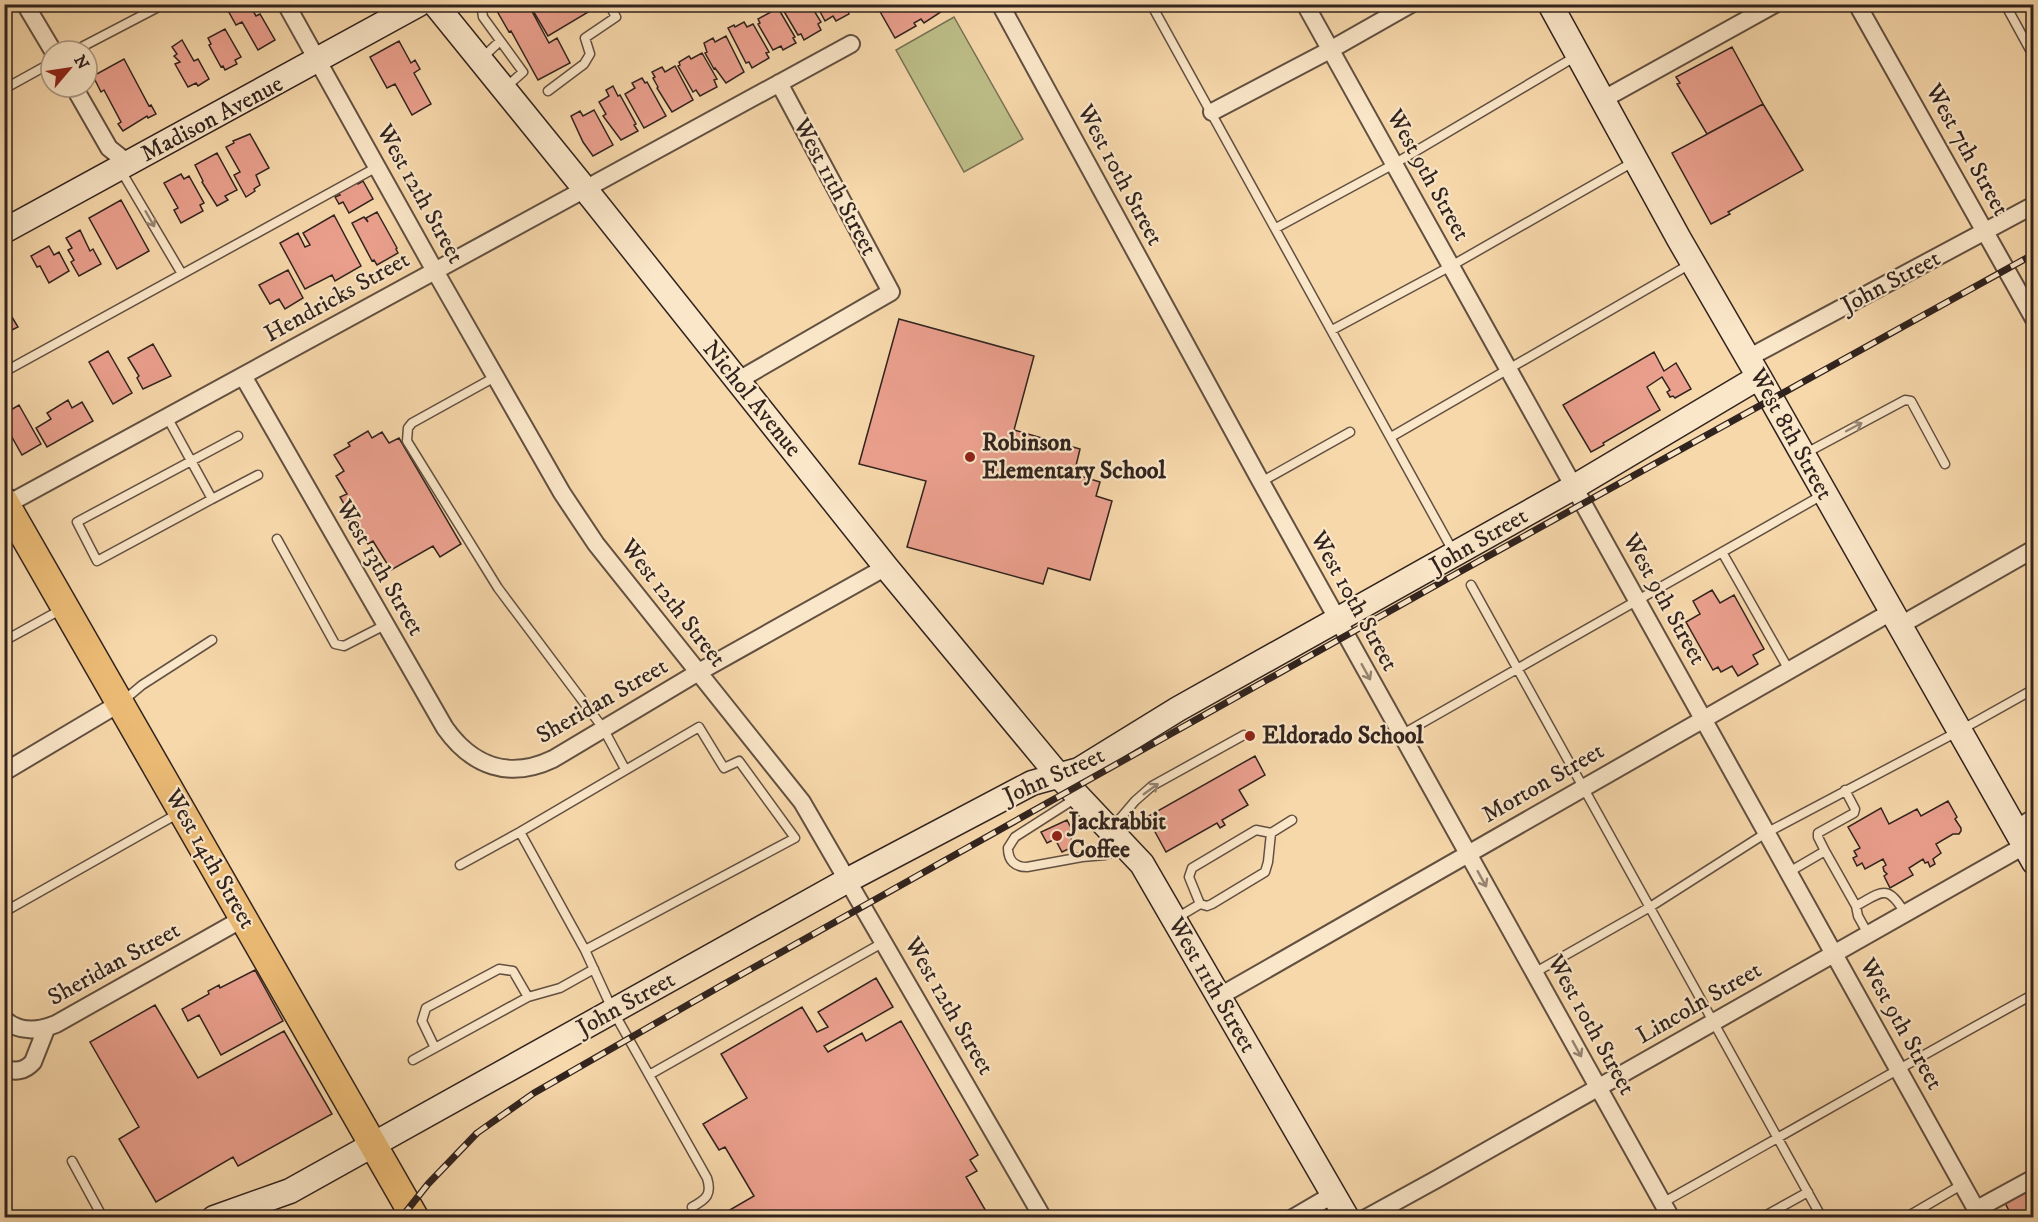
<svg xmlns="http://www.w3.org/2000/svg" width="2038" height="1222" viewBox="0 0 2038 1222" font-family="'IM FELL DW Pica',serif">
  <rect width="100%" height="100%" fill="#f7d8ab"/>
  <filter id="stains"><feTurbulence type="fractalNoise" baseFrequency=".00333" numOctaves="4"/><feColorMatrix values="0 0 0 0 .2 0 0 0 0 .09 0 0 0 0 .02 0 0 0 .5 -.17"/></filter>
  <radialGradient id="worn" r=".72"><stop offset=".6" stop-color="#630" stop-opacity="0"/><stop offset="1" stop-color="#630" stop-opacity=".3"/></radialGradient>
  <!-- green -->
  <path fill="#bdbe88" stroke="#777053" stroke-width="1.5" d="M954,17L1023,139L964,172L896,50Z"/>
  <!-- building -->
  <path fill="#eba08e" stroke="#31231e" stroke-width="1.5" d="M231,4H249L256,16L260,14L275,40L258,50L242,22L236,25L226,7Z
    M493,4H528L549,43L557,38L570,63L538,80L511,31L509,32Z
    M529,4H593L595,8L548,36Z
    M786,4H810L821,22L818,24L821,30L804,40L801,34L798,35L782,8Z
    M816,4H845L849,14L836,21L833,16L825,21Z
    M884,4H953L924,23L921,19L914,23L916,26L895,38L878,8Z
    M778,8L795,37L793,38L796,43L783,50L781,46L773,50L758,24L760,23L758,19Z
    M744,22L747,27L753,24L769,52L766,53L769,58L752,68L749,62L746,63L728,28L734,25L735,27Z
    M225,29L241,57L235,60L237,64L225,70L223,66L221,67L209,45L211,44L208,38Z
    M726,36L744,72L726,83L715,68L714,69L705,53L707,52L704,43L713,38L715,42Z
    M182,40L194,61L198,59L209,79L198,86L196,83L188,87L175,64L180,62L174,56L177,54L172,47Z
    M399,41L411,63L415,60L420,69L414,73L431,104L412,115L395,84L387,88L370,57Z
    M1732,47L1763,104L1707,134L1677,84L1680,83L1676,77Z
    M702,53L717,79L714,80L717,87L700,96L696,90L693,92L678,66L680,65L679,62L689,56L691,59Z
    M124,59L149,106L151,105L156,114L148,118L147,116L123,131L118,124L121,122L104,90L101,92L93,76Z
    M675,66L693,100L672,112L657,88L658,87L653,78L655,77L652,72L662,67L665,72Z
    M642,78L645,83L647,82L666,116L644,128L625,94L635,88L632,83Z
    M613,86L618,96L620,95L636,124L634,125L638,131L621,140L603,116L606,114L599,102L609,96L606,90Z
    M1763,104L1803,170L1728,212L1730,214L1711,224L1672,153Z
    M594,110L613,145L593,156L583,142L571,116L580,111L583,116Z
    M250,134L269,168L256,175L260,185L254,189L255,191L246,197L234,175L240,172L226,147L234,143L233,141Z
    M217,153L237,190L225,196L228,200L217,206L202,182L203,181L195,165Z
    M181,174L184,179L189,176L204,203L200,205L203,211L181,223L174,210L178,208L164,183Z
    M363,181L373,199L349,213L343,202L339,204L335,197L340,195L338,193L357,182L358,184Z
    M121,200L149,251L117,269L89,218Z
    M377,212L397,248L396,249L398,253L377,265L374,260L372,261L352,223L364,217L368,222L366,218Z
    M334,215L361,266L335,281L332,275L305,289L280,243L298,233L305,247L310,245L303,233Z
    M80,230L90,251L93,249L101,264L79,276L71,262L74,260L68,250L72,248L66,238Z
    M49,246L54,255L59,252L69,271L49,283L40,266L37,267L31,256Z
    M288,270L303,298L285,309L279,299L270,304L259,285Z
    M4,304L18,327L4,334Z
    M899,319L1034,356L1014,430L1080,449L1074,474L1100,482L1096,496L1112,501L1090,580L1048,568L1043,584L907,547L926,481L859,464Z
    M153,344L171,376L143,389L137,378L139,376L128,358Z
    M108,351L132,393L113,404L89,362Z
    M1654,352L1664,371L1676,363L1691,389L1675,398L1673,396L1670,397L1667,392L1670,390L1662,377L1647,387L1660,410L1603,443L1604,445L1591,452L1563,405Z
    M68,400L72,408L82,402L93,421L47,447L36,428L51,419L47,413Z
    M19,405L41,444L22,455L4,423V414Z
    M368,431L372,438L382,432L389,443L399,438L461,544L440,557L433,546L391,570L373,541L368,544L361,533L357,535L347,518L351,516L340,497L347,494L336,476L344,471L334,455L350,446L348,443Z
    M1712,590L1720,603L1734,595L1764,649L1753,655L1758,664L1738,676L1732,666L1721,672L1718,667L1713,670L1686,622L1700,614L1693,601Z
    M1255,756L1265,775L1239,790L1248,805L1222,820L1225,825L1220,828L1217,823L1166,852L1147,817Z
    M1948,801L1957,817L1955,819L1961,828V831L1959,834H1953L1936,844L1941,853L1933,859L1935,864L1930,867L1928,862L1925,863L1923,859L1909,868L1913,875L1890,888L1884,876L1887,874L1884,871L1883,867L1886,865L1883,859L1865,869L1862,863L1857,866L1853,858L1857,856L1854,851L1860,848L1848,827L1881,808L1889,824L1917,809L1921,816Z
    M1067,820L1072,830L1068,832L1075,846L1062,852L1055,839L1047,843L1041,832Z
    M255,970L283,1021L221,1055L199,1015L188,1021L182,1009L209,994L208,991L219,985L220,988Z
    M876,978L893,1007L824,1046L828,1052L862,1033L866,1041L901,1021L978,1155L970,1160L977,1171L966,1177L990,1218H716L754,1196L725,1147L719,1150L703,1124L747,1098L721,1054L802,1007L817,1032L828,1027L818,1012Z
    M155,1005L198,1078L284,1031L332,1114L238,1166L233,1157L156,1202L119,1139L139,1127L90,1042Z
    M2034,1187V1218H2013L2005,1203Z"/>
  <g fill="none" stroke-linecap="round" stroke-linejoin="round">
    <defs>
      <path id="lane" d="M481,4L483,17L523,72L505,88
        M1151,4L1453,551
        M2005,4L2034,57
        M74,51L164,4
        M481,59L500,41
        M4,89L51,63
        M548,91L584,64L590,54L585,38L616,17L609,4
        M120,169L182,274
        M1276,228L1394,164L1578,55
        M1332,330L1451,266L1635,161
        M4,372L377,167
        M495,377L412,423L408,428L407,441L498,588L603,728L625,769
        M167,417L212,499L258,475
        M1391,437L1692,263
        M1806,453L1905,400L1911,401L1945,464
        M1261,482L1350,432
        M212,499L97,561L77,522L238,436
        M277,539L335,644L344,646L385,625
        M1722,552L1789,670
        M1471,585L1822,1218
        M4,641L62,609
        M123,701L142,685L212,640
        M1401,735L1824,494
        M1076,798L1015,837L1008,848C1008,861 1015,867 1027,867L1082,857L1105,855L1123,849
        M1112,828L1135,801L1152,786L1244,735
        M520,832L699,727L724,768L739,761L795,838L585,950
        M1825,851L1856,906L1858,916L1868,934
        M460,865L520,832L585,950L613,1011L707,1178C712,1194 707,1199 692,1207
        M1789,872L1825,851L1818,837V833L1854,813L1855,809L1845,790
        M1200,904L1189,877L1192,868L1256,830L1271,833
        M1856,906C1883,891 1887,884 1905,913
        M4,912L179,813
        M1175,919L1200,904L1207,906L1212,904L1265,872L1268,862L1271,833L1292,820
        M1534,973L1650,907L1766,833L1959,731L2034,689
        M435,1048L422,1021L426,1008L499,969L513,971L528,997
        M413,1060L528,997L560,988L594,969
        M649,1075L884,942
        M72,1161L103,1218
        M1662,1203C1786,1134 1909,1062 2034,994
        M1761,1218L1808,1192
        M1905,1218L1963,1184
        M1961,1218L1977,1209"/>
      <path id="street" d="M25,4L53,51
        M286,4L435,271L562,493L596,544L802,802L1043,1218
        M1000,4L1261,482L1671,1218
        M1305,4L1981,1218
        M1857,4L2034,319
        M74,87L109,148L129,164
        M1602,100L1775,4
        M1212,112L1330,50L1411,4
        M1748,358L2034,205
        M243,376L445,728C472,766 509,780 553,759L697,673L886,567
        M737,381L891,292L779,83
        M4,506L851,44
        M1899,626L2034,549
        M4,772L120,703
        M2015,829L2034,818
        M1220,996L1891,612
        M4,1019C19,1033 39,1031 56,1024L244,918
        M4,1068C15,1073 25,1071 33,1062L46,1029
        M1977,1209L2034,1178
        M1293,1218L1334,1194
        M1366,1218L1437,1179L2024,846"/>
      <path id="secondary" d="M435,4L585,189L886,567L1059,776L1142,864L1347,1218
        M1550,4L1679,239L1759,377L2034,862
        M4,231L419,4
        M214,1218L290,1191L848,880L1032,783L1079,770L1178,709L1574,487L1759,377"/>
      <path id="primary" d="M4,501L415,1218"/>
    </defs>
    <!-- lane casing -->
    <use href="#lane" stroke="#625041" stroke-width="11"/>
    <!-- street casing -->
    <use href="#street" stroke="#625041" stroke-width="20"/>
    <!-- secondary casing -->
    <use href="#secondary" stroke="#31231e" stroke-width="27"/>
    <!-- primary casing -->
    <use href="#primary" stroke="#31231e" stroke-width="30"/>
    <!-- lane -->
    <use href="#lane" stroke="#fae6c8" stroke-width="8"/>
    <!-- street -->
    <use href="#street" stroke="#fae6c8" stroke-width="16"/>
    <!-- secondary -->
    <use href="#secondary" stroke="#fae6c8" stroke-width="24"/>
    <!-- primary -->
    <use href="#primary" stroke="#ecbc76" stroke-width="27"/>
    <defs>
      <path id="rail" d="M401,1218L428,1184L477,1133L534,1093L719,987L1463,570L2034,254"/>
    </defs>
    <!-- rail casing -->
    <use href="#rail" stroke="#31231e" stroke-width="7"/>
    <!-- rail -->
    <use href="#rail" stroke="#fae6c8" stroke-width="4.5" stroke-dasharray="14" stroke-linecap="butt"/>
  </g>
  <!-- one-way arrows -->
  <defs><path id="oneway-shaft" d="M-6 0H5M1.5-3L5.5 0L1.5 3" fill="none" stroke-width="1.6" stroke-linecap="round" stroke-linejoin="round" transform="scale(1.5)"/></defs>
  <g stroke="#968473">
    <use href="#oneway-shaft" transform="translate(150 219) rotate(60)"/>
    <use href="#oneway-shaft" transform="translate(1854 427) rotate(-28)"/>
    <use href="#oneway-shaft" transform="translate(1366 672) rotate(61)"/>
    <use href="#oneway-shaft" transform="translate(1151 789) rotate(-36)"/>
    <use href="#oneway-shaft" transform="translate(1482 879) rotate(61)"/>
    <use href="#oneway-shaft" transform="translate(1577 1049) rotate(61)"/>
  </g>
  <!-- markers -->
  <g fill="#8f2418" stroke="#fae6c8" stroke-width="2">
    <circle cx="970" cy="457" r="6"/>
    <circle cx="1250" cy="736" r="6"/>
    <circle cx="1057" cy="836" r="6"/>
  </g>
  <g text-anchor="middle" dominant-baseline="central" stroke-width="4.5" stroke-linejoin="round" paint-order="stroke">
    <!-- street labels -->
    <g font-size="24" fill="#31231e" stroke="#fae6c8">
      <text transform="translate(212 119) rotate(-28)">Madison Avenue</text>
      <text transform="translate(1967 150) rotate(61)">West 7th Street</text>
      <text transform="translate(1120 175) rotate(62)">West 10th Street</text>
      <text transform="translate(1428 175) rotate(61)">West 9th Street</text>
      <text transform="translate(835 187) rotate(62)">West 11th Street</text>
      <text transform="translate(420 194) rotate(61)">West 12th Street</text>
      <text transform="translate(1891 282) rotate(-28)">John Street</text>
      <text transform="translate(337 297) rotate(-29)">Hendricks Street</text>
      <text transform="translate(752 399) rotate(51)">Nichol Avenue</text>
      <text transform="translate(1791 434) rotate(61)">West 8th Street</text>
      <text transform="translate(1479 541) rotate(-30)">John Street</text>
      <text transform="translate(380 568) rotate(60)">West 13th Street</text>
      <text transform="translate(1664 599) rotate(61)">West 9th Street</text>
      <text transform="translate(1354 601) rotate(61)">West 10th Street</text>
      <text transform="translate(673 603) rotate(52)">West 12th Street</text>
      <text transform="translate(602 701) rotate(-30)">Sheridan Street</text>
      <text transform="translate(1054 776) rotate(-24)">John Street</text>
      <text transform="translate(1543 783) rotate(-30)">Morton Street</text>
      <text transform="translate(210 859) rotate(60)">West 14th Street</text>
      <text transform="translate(114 964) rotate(-29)">Sheridan Street</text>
      <text transform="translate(1212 985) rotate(60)">West 11th Street</text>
      <text transform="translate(1699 1003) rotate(-30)">Lincoln Street</text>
      <text transform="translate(626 1004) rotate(-29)">John Street</text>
      <text transform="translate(949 1006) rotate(60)">West 12th Street</text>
      <text transform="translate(1901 1024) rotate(61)">West 9th Street</text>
      <text transform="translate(1591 1025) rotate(61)">West 10th Street</text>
    </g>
    <!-- poi labels -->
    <g font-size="24" font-weight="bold" fill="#31231e" stroke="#fae6c8" text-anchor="start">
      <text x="982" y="443">Robinson<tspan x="982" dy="28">Elementary School</tspan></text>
      <text x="1262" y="736">Eldorado School</text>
      <text x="1069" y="822">Jackrabbit<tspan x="1069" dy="28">Coffee</tspan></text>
    </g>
  </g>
  <!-- margin -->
  <rect width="2038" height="1222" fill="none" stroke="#f7d8ab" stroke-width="24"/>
  <rect x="6" y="6" width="2026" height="1210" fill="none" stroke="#31231e" stroke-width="3"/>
  <rect x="12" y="12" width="2014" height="1198" fill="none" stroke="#31231e" stroke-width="1.5"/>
  <!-- north arrow -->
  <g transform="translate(69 69) rotate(61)"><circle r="28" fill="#fae6c8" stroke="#aa9884" stroke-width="1.5"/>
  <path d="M0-4.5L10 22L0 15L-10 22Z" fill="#8f2418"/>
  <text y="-9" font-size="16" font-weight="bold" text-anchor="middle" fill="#31231e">N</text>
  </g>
  <rect width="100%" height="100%" filter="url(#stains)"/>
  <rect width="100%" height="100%" fill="url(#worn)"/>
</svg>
